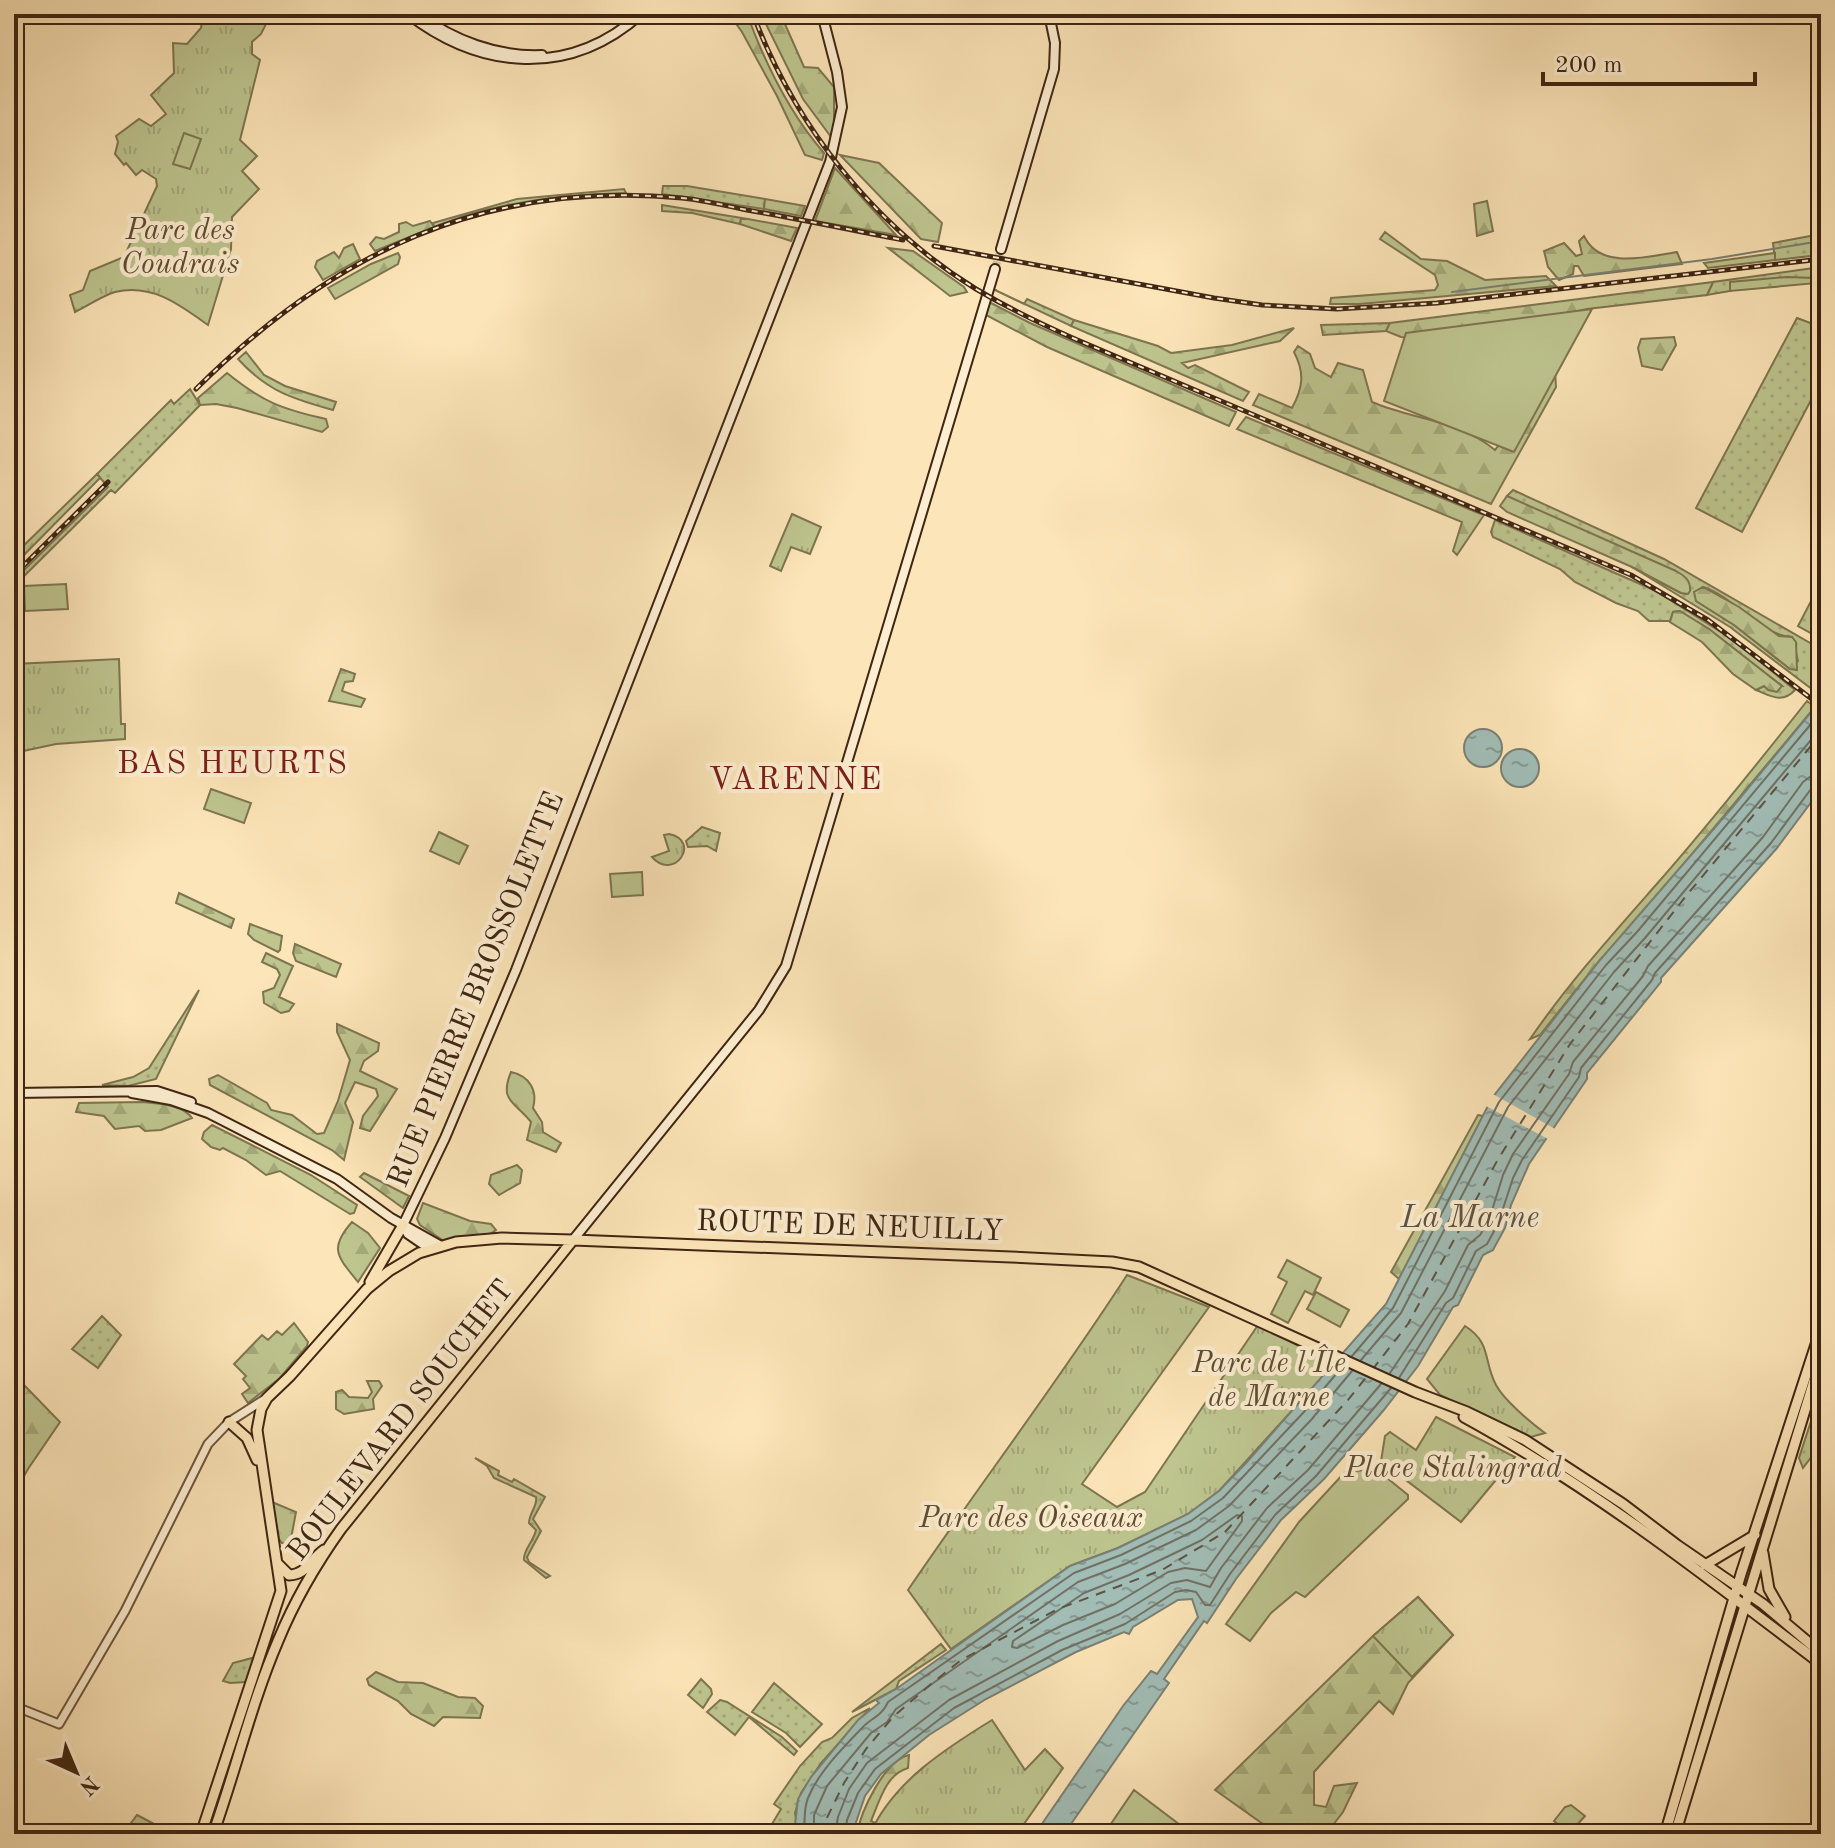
<svg xmlns="http://www.w3.org/2000/svg" width="1835" height="1848" viewBox="0 0 1835 1848" font-family="'Old Standard TT',serif">
  <defs>
    <pattern id="grass-dots" width="8" height="8" patternUnits="userSpaceOnUse" patternTransform="scale(2)"><rect width="8" height="8" fill="#bec58f"/><path d="M2 2h.1M6 6h.1" fill="none" stroke="#a4a97a" stroke-width="1.8" stroke-linecap="round"/></pattern>
    <pattern id="forest-firs" width="22" height="20" patternUnits="userSpaceOnUse" patternTransform="scale(2)"><rect width="22" height="20" fill="#bec58f"/><path d="M5 1l3.5 6h-7zM16 11l3.5 6h-7z" fill="#a4a97a"/></pattern>
    <pattern id="park-tufts" width="24" height="20" patternUnits="userSpaceOnUse" patternTransform="scale(2)"><rect width="24" height="20" fill="#bec58f"/><path d="M3 7l-1-3M5 7V3M7 7l1-3M15 17l-1-3M17 17v-4M19 17l1-3" fill="none" stroke="#a4a97a"/></pattern>
    <pattern id="water-ripples" width="26" height="14" patternUnits="userSpaceOnUse" patternTransform="scale(2)"><rect width="26" height="14" fill="#a1bdb6"/><path d="M2 4q2-2 4 0t4 0M15 11q2-2 4 0t4 0" fill="none" stroke="#859993"/></pattern>
  </defs>
  <rect width="100%" height="100%" fill="#fce5b8"/>
  <filter id="stains"><feTurbulence type="fractalNoise" baseFrequency=".0025" numOctaves="4"/><feColorMatrix values="0 0 0 0 .2 0 0 0 0 .09 0 0 0 0 .02 0 0 0 .5 -.17"/></filter>
  <radialGradient id="worn" r=".72"><stop offset=".6" stop-color="#630" stop-opacity="0"/><stop offset="1" stop-color="#630" stop-opacity=".3"/></radialGradient>
  <!-- grass -->
  <path fill="url(#grass-dots)" stroke="#7e7550" stroke-width="2" fill-rule="evenodd" d="M663,186H687L765,199L764,209L662,194Z
    M624,189L626,193C560,195 495,202 434,227L433,223L517,199Z
    M662,205L748,219H741L740,224L692,213L662,211Z
    M1821,234L1819,255L1775,260L1773,243Z
    M1821,267V283H1817L1815,278L1730,283V291L1707,295L1713,282Z
    M995,290L1024,304L1027,299L1074,320L1071,326Z
    M1797,318L1821,327V381L1742,532L1696,508Z
    M1390,323L1386,331L1323,335L1321,325Z
    M190,389L200,405L115,493L111,490L14,586V580L108,487L97,474L171,400L174,404Z
    M1513,490L1664,559L1812,644L1821,633V696L1730,627L1632,567L1681,593L1687,594L1507,496ZM1703,587C1735,597 1759,635 1792,637L1798,661L1790,669L1734,625L1696,601Z
    M1495,520L1656,591L1735,641L1795,690C1782,704 1771,696 1756,690L1764,686H1782L1709,629L1679,611L1673,612L1670,621H1649L1638,611L1616,603L1575,582L1560,569L1493,537L1491,532Z
    M1821,582V630L1816,636L1798,626Z
    M702,827L720,833L716,851L707,846L688,847L686,841Z
    M199,990L156,1079L128,1086L102,1085L133,1077L149,1068Z
    M102,1316L121,1335L98,1368L72,1349Z
    M1815,1417L1821,1444L1803,1468L1799,1458L1812,1418Z
    M475,1458L499,1471L498,1475L512,1482L514,1479L545,1497L533,1519L541,1531L527,1557L529,1562L550,1576L546,1578L524,1560C523,1550 534,1541 536,1530L529,1523C529,1513 538,1506 536,1497L494,1478L487,1466Z
    M941,1644L946,1650L899,1681L896,1689L852,1712Z
    M252,1658L254,1661L246,1682L230,1683L223,1681L233,1663Z
    M701,1679L711,1689L712,1694L703,1708L688,1695Z
    M774,1683L822,1724L800,1747L786,1733L752,1712Z
    M720,1700L727,1702L782,1737L797,1751L794,1755L749,1717L735,1735L707,1712Z
    M870,1708L821,1763L801,1793L795,1813L797,1825L794,1834H766L781,1809L774,1804L800,1766L822,1742L832,1738L852,1718Z"/>
  <!-- forest -->
  <path fill="url(#forest-firs)" stroke="#7e7550" stroke-width="2" d="M729,14H747C765,63 789,113 824,153L822,160L805,155L777,96L742,32Z
    M761,14H787L784,22L804,67L818,68L834,87V141L803,99Z
    M840,155L879,163L942,223L938,242L921,239Z
    M835,168L896,235L815,221Z
    M765,199L805,206L801,216L764,209Z
    M1487,201L1493,231L1477,236L1474,204Z
    M741,219H748L797,228L791,241L740,224Z
    M430,221L434,227L375,251L370,244L376,237L384,239L399,232V224L406,222L413,226Z
    M1385,232L1421,259L1447,261L1485,280L1546,276L1556,286L1360,304H1330L1331,298L1435,290L1438,285L1435,275L1380,239Z
    M1584,236C1600,270 1647,257 1677,252L1682,264L1584,276L1578,266H1574L1573,274L1559,280L1548,267L1544,251L1564,243L1576,256L1582,254L1579,241Z
    M353,244L360,259L323,280L315,267L317,261L334,252L339,258L344,248Z
    M888,248L913,251L964,287L967,292L950,296Z
    M398,253L400,257L398,264L335,299L328,288L371,264Z
    M1775,253V260L1708,268L1704,263Z
    M1787,277L1815,278L1817,283L1730,291V282Z
    M1713,282L1707,295L1587,309L1442,341L1401,337L1386,331L1390,323Z
    M989,302L1030,323L1236,412L1229,426L1047,347L986,315Z
    M1074,320L1158,346L1171,353L1232,345L1294,328L1280,341L1182,363L1188,368L1195,365L1249,392L1243,401L1071,326Z
    M1674,337L1676,345L1662,370L1642,366L1638,348L1641,339Z
    M1298,346L1310,354L1315,368L1331,377L1338,363L1363,370L1372,402C1412,419 1461,421 1495,450L1555,370L1556,387L1491,504L1253,405L1259,394L1292,408C1303,388 1305,373 1294,352Z
    M246,352L264,375L285,386L336,402L333,410C293,399 267,391 238,359Z
    M227,373C263,402 281,409 326,419L328,427L322,432L237,408L216,404L200,405L198,398Z
    M1246,417L1476,512L1484,515L1457,555L1453,551L1462,522L1237,429Z
    M97,474L100,478L14,565V555Z
    M1507,496L1676,571C1685,576 1691,581 1690,591L1688,594L1681,593L1632,567L1507,512L1500,506Z
    M1703,587L1739,607L1779,636L1792,637L1796,642L1797,670L1790,669L1734,625L1696,601L1694,592Z
    M1680,611L1709,629L1782,686L1777,692L1768,690L1764,686L1756,690L1733,674L1702,642L1670,622L1673,612Z
    M341,669L355,674L353,681L345,682L342,691L365,699L361,707L329,701Z
    M1807,701L1815,707L1631,927L1600,960L1540,1035L1530,1039C1568,984 1611,936 1655,886C1708,826 1758,763 1807,701Z
    M179,893L234,919L231,928L176,903Z
    M250,924L282,936L280,950L278,952L254,940L248,934Z
    M295,944L341,964L336,977L296,961L293,953Z
    M266,953L293,966L279,997L294,1004L289,1011L281,1013L264,1003L263,992L274,988L280,975L277,969L262,962Z
    M337,1024L379,1043L378,1051L364,1061L360,1071L397,1089L370,1131L360,1128L363,1116L378,1096L376,1089L355,1082L345,1103L353,1122L344,1160L332,1150L210,1085L209,1079L218,1075L267,1103L271,1110L292,1115L317,1134L324,1133L338,1101L350,1060L337,1032Z
    M511,1072C529,1076 538,1090 533,1108L542,1122L543,1132L561,1143L556,1152L527,1140L531,1122C514,1101 499,1101 511,1072Z
    M142,1102C158,1104 182,1104 192,1118L161,1130L145,1131L139,1126L115,1129L104,1116L76,1112L79,1103Z
    M1478,1115L1483,1116L1399,1279L1391,1272Z
    M212,1125L311,1175L357,1205L354,1213L350,1214L280,1171L266,1175L246,1160L223,1148L220,1150L211,1147L202,1139L204,1132Z
    M517,1165L522,1170L520,1183L499,1195L489,1184L491,1175Z
    M364,1173L409,1196L403,1208L360,1177Z
    M423,1203L470,1221L491,1224L496,1230L490,1234L444,1241L420,1225L417,1219Z
    M352,1222L368,1233L380,1248L358,1282C338,1257 328,1249 352,1222Z
    M294,1323L308,1342L307,1346L279,1379L248,1403L242,1394L250,1388L243,1379L246,1376L234,1364L262,1335L268,1340L277,1331L282,1335Z
    M367,1381H379L382,1386L373,1399L374,1409L344,1414L336,1409V1392L342,1390L349,1397L368,1398L372,1392Z
    M23,1384L60,1422L28,1469L14,1494V1392Z
    M272,1502L296,1512L290,1544L282,1543L279,1539Z
    M1418,1597L1453,1635L1408,1683L1393,1714L1379,1701L1314,1772V1805L1326,1807L1334,1786L1357,1783L1343,1812L1326,1834H1277L1215,1790L1373,1636Z
    M376,1672L398,1682L423,1683L458,1697L475,1698L483,1706L480,1718L443,1717L434,1726L411,1714L398,1701L369,1685L367,1679Z
    M909,1755L908,1768C886,1774 879,1802 871,1821L879,1825L881,1834H857C861,1811 884,1761 909,1755Z
    M137,1815L173,1834H128V1827Z"/>
  <!-- park -->
  <path fill="url(#park-tufts)" stroke="#7e7550" stroke-width="2" d="M195,14H256L255,17L268,20L261,34L252,42V54L260,60L240,140L257,156L242,171L259,189L232,217L231,249L208,325C180,305 152,283 115,292C102,296 87,306 75,312L70,295L83,290L90,271L124,257L157,186L156,179L142,170L136,175L126,163L124,165L115,154L118,142L116,136L139,119L151,126L166,114L151,95L174,73L173,43L187,44L201,28L202,21Z
    M792,514L821,527L810,554L791,547L781,571L770,566Z
    M119,659L121,724H125V739L56,744L14,753V664Z
    M669,834C702,841 674,882 652,857L669,851L664,835Z
    M1127,1275L1209,1307L1082,1484L1117,1507L1145,1492L1258,1325L1334,1364L1219,1491L1188,1514L1118,1548L1070,1566L951,1649L908,1590C980,1484 1058,1382 1127,1275Z
    M1465,1326C1492,1343 1483,1361 1496,1385C1504,1400 1530,1422 1545,1433L1531,1437L1440,1395L1427,1379Z
    M1436,1417L1515,1457L1461,1522L1381,1461L1385,1436L1390,1432L1416,1450Z
    M1418,1597L1453,1635L1412,1677L1373,1636Z
    M992,1720L1025,1770L1045,1749L1063,1768L1017,1834H870C893,1782 945,1749 992,1720Z
    M1571,1805L1585,1816L1575,1827L1564,1829L1554,1821L1565,1807Z"/>
  <!-- pitch -->
  <path fill="#bec58f" stroke="#7e7550" stroke-width="2" d="M184,133L201,139L190,169L173,164Z
    M1592,309L1514,452L1384,401L1406,333Z
    M66,584L68,609L25,611L24,586Z
    M211,789L251,803L244,823L204,809Z
    M439,832L468,846L459,864L430,851Z
    M642,872L643,895L612,897L610,874Z
    M1287,1260L1321,1278L1313,1295L1305,1291L1288,1323L1271,1314L1287,1282L1278,1277Z
    M1316,1292L1349,1310L1340,1327L1307,1309Z
    M1376,1469L1408,1495V1499L1305,1597L1296,1592L1271,1613L1250,1641L1226,1624L1299,1522L1345,1472Z
    M1134,1790L1192,1834H1104Z"/>
  <!-- water -->
  <path fill="url(#water-ripples)" stroke="#7a8074" stroke-width="2" d="M1821,700V789L1777,848L1661,978V982L1587,1073V1079L1529,1164L1511,1205L1505,1228L1493,1250L1483,1255L1458,1305L1453,1307L1418,1366L1383,1411L1324,1479L1281,1520L1236,1579L1207,1623L1204,1621L1164,1679L1169,1683L1064,1834H1035L1123,1706L1151,1671L1157,1674L1198,1617L1192,1599L1178,1600L1133,1627L1129,1634L1124,1632L1076,1652L986,1699L929,1735L881,1774L865,1796L852,1834H794L798,1799L811,1777L858,1720L879,1703L876,1700L896,1689L1070,1566L1118,1548L1188,1514L1219,1491L1247,1462L1386,1304L1492,1098L1600,960L1731,809Z
    M1464 748a19 19 0 1 1 38 0a19 19 0 1 1-38 0Z
    M1501 768a19 19 0 1 1 38 0a19 19 0 1 1-38 0Z"/>
  <!-- pier -->
  <path fill="#fce5b8" d="M1491,1093L1557,1130L1550,1140L1484,1105Z"/>
  <g fill="none" stroke-linecap="round" stroke-linejoin="round">
    <!-- shore -->
    <path stroke="#707164" stroke-width="2" d="M1352,1356L1393,1308L1499,1102L1606,965L1637,932L1821,712
      M1361,1360L1401,1313L1508,1107L1614,972L1645,938L1821,728
      M1390,1373L1445,1291L1468,1245L1480,1235L1489,1220L1503,1175L1513,1154L1569,1074L1573,1062L1643,976L1648,966L1763,837L1803,782L1811,776L1821,775
      M1399,1378L1446,1303L1453,1298L1476,1251L1487,1244L1498,1224L1513,1178L1522,1160L1579,1077L1581,1068L1652,980L1655,973L1771,843L1811,789L1821,785
      M1237,1515L1242,1516V1521L1206,1571L1185,1568L1168,1572L1115,1604L1063,1625L1017,1648L1012,1647L1013,1641L1084,1593L1129,1575L1202,1540Z
      M803,1834C806,1821 803,1810 808,1798C819,1771 843,1748 862,1728C871,1718 882,1716 888,1702L1074,1573L1121,1555L1191,1521L1223,1498L1303,1413L1343,1366
      M814,1834V1815L827,1786L871,1733L887,1722L896,1709L1078,1582L1125,1564L1196,1530L1229,1506L1311,1420L1352,1371
      M835,1834L838,1817L849,1789L867,1763L949,1700L1058,1641L1120,1614L1171,1583L1187,1580L1210,1587L1221,1568L1267,1508L1308,1470L1381,1384
      M845,1834L847,1820L858,1793L875,1769L954,1708L1062,1650L1125,1624L1175,1592L1186,1590L1196,1592L1205,1605H1210L1230,1574L1275,1515L1316,1476L1391,1388"/>
    <!-- stream -->
    <path stroke="#7a8074" stroke-width="2" d="M1452,292L1712,259L1821,241"/>
    <!-- ferry -->
    <path stroke="#5c5343" stroke-width="2" stroke-dasharray="10 8" stroke-linecap="butt" d="M1372,1370L1408,1324L1497,1161L1570,1044L1686,896L1821,734
      M819,1834L844,1783L866,1749L893,1717L931,1684L961,1660L1058,1609L1162,1570L1225,1532L1348,1400L1368,1375"/>
    <!-- secondary-tunnel -->
    <path stroke="#d6bf97" stroke-width="8" stroke-dasharray="8 4" stroke-linecap="butt" d="M995,269L1001,249"/>
    <defs>
      <path id="tertiary" d="M14,1706L59,1724L125,1611L208,1444L229,1422L265,1399"/>
      <path id="secondary" d="M408,14C481,70 569,78 641,14
        M418,14C453,40 497,57 542,55
        M1001,249L1054,69L1055,43L1049,14
        M14,1093L157,1091L191,1102
        M132,1093L171,1100L208,1113L337,1179L391,1218L441,1246
        M403,1225L445,1138L516,970L830,162L842,107L837,72L822,14
        M403,1225L408,1234L430,1249
        M573,1240L759,1010L786,966L995,269"/>
      <path id="primary" d="M370,1282L403,1225
        M1464,1417C1592,1487 1706,1576 1821,1664
        M229,1422L247,1438L257,1460
        M1763,1553L1769,1589L1785,1617
        M278,1564L289,1575C306,1575 311,1559 324,1550
        M1705,1565L1755,1535
        M201,1834L281,1591L257,1430L261,1409L267,1398L290,1376L367,1289L389,1271L419,1253L456,1242L502,1238L573,1240L1011,1257L1112,1262L1139,1267L1415,1392L1467,1412L1525,1440L1623,1504L1677,1545L1763,1604L1821,1653
        M213,1834C236,1770 251,1704 278,1641C294,1602 316,1564 341,1529L573,1240
        M1665,1834L1741,1574L1821,1329
        M1675,1834L1821,1358"/>
    </defs>
    <!-- tertiary casing -->
    <use href="#tertiary" stroke="#6e553c" stroke-width="11"/>
    <!-- secondary casing -->
    <use href="#secondary" stroke="#3f2512" stroke-width="12"/>
    <!-- primary casing -->
    <use href="#primary" stroke="#3f2512" stroke-width="13"/>
    <!-- tertiary -->
    <use href="#tertiary" stroke="#fdeed1" stroke-width="7"/>
    <!-- secondary -->
    <use href="#secondary" stroke="#fdeed1" stroke-width="8"/>
    <!-- primary -->
    <use href="#primary" stroke="#fce5b8" stroke-width="9"/>
    <defs>
      <path id="rail" d="M753,14C795,126 874,226 976,289C1008,308 1041,324 1075,339L1631,575L1708,620L1821,706
        M934,246L1214,298L1262,305L1337,309L1437,303L1821,259
        M196,389C333,253 485,180 682,198C704,200 726,206 747,210C799,219 851,230 903,240
        M14,575L108,482"/>
    </defs>
    <!-- rail casing -->
    <use href="#rail" stroke="#3f2512" stroke-width="5"/>
    <!-- rail -->
    <use href="#rail" stroke="#fdeed1" stroke-width="2" stroke-dasharray="6" stroke-linecap="butt"/>
  </g>
  <g text-anchor="middle" dominant-baseline="central" stroke-width="8" stroke-linejoin="round" paint-order="stroke">
    <!-- park labels -->
    <g font-size="30" font-style="italic" fill="#5f4d31" stroke="#fdeed1">
      <text x="180" y="231">Parc des<tspan x="180" dy="34">Coudrais</tspan></text>
      <text x="1269" y="1364">Parc de l'Île<tspan x="1269" dy="34">de Marne</tspan></text>
      <text x="1453" y="1469">Place Stalingrad</text>
      <text x="1031" y="1519">Parc des Oiseaux</text>
    </g>
    <!-- street labels -->
    <g font-size="30" fill="#3f2512" stroke="#fdeed1">
      <text transform="translate(477 990) rotate(-68)">RUE PIERRE BROSSOLETTE</text>
      <text transform="translate(850 1227) rotate(2)">ROUTE DE NEUILLY</text>
      <text transform="translate(401 1421) rotate(-52)">BOULEVARD SOUCHET</text>
    </g>
    <!-- neighbourhood labels -->
    <g font-size="32" letter-spacing="2" fill="#7a1f14" stroke="#fdeed1">
      <text x="233" y="765">BAS HEURTS</text>
      <text x="796" y="781">VARENNE</text>
    </g>
    <!-- water labels -->
    <g font-size="32" font-style="italic" fill="#5c5343" stroke="#fdeed1">
      <text x="1470" y="1219">La Marne</text>
    </g>
  </g>
  <!-- margin -->
  <rect width="1835" height="1848" fill="none" stroke="#fce5b8" stroke-width="48"/>
  <rect x="16" y="16" width="1803" height="1816" fill="none" stroke="#3f2512" stroke-width="4"/>
  <rect x="24" y="24" width="1787" height="1800" fill="none" stroke="#3f2512" stroke-width="2"/>
  <!-- north arrow -->
  <g transform="translate(76 1772) rotate(136)" stroke="#fdeed1" stroke-width="6" paint-order="stroke">
  <path d="M0-6L14 30L0 20L-14 30Z" fill="#3f2512"/>
  <text y="-12" font-size="22" font-weight="bold" text-anchor="middle" fill="#3f2512">N</text>
  </g>
  <!-- scale -->
  <path d="M1543 72v12h212v-12" fill="none" stroke="#3f2512" stroke-width="4"/>
  <text x="1555" y="72" font-size="24" fill="#3f2512" stroke="#fdeed1" stroke-width="6" paint-order="stroke">200 m</text>
  <rect width="100%" height="100%" filter="url(#stains)"/>
  <rect width="100%" height="100%" fill="url(#worn)"/>
</svg>
